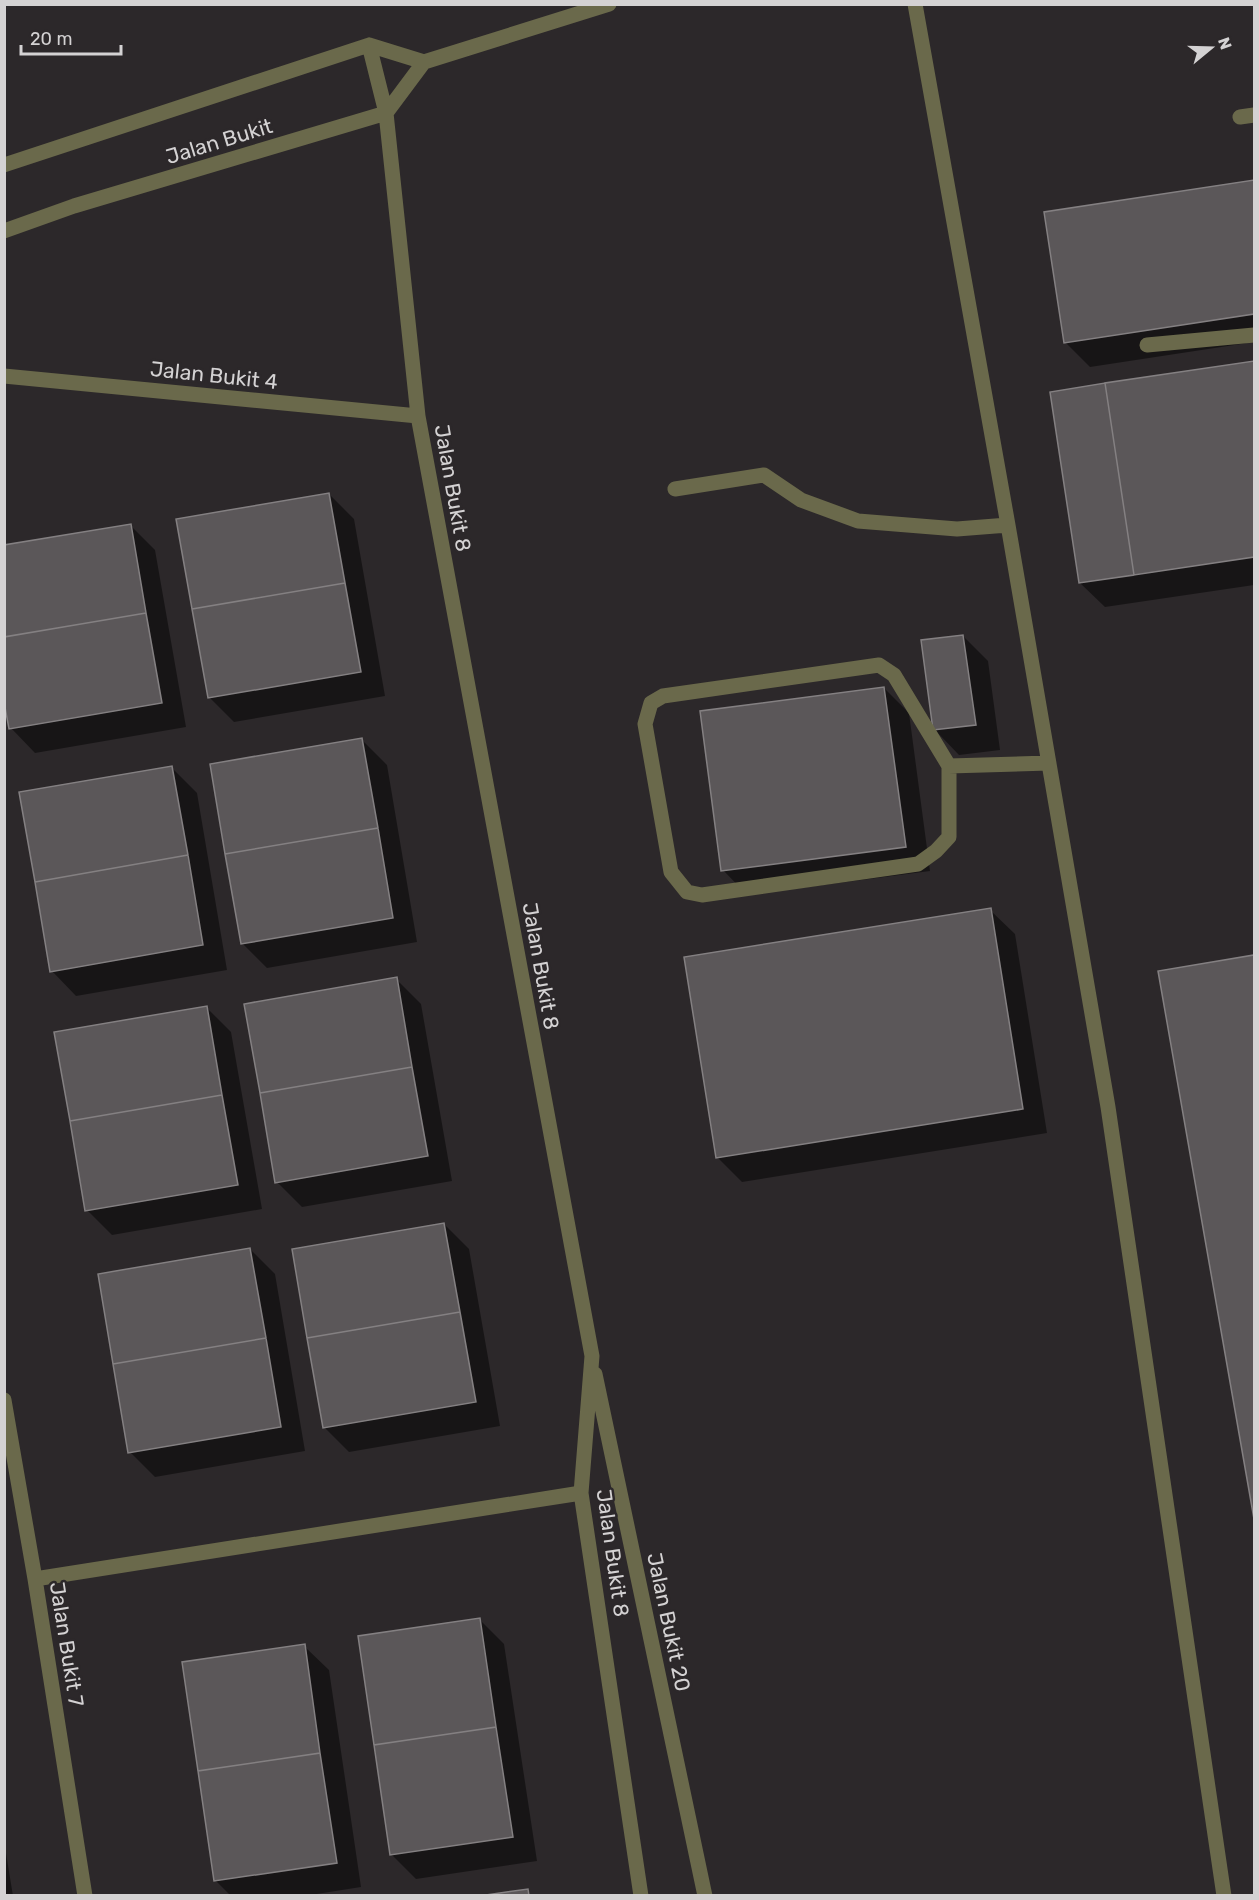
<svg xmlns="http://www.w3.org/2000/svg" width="1259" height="1900" viewBox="0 0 1259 1900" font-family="Rubik,sans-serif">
  <rect width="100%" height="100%" fill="#2c282a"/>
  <!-- shadow -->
  <path fill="#0007" d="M1254,182V342L1090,367L1065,342L1046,213Z
    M1254,362V585L1105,607L1080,583L1051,393Z
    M329,494L354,519L385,696L234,722L209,697Z
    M130,525L155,550L186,727L35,753L11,728Z
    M963,636L988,661L1000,750L959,755L935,730Z
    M884,688L909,713L930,871L747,895L723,870Z
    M362,740L387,765L417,942L267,968L242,943Z
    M172,768L197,793L227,970L76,996L52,971Z
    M990,910L1015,934L1047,1133L742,1182L717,1157Z
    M1254,956V1510L1160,973Z
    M396,979L421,1004L452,1181L302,1207L277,1182Z
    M206,1007L231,1032L262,1209L112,1235L87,1210Z
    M444,1224L469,1249L500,1426L349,1452L324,1427Z
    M250,1249L275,1274L305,1451L155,1477L130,1452Z
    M479,1619L504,1644L537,1861L416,1879L391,1854Z
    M304,1646L329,1670L361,1887L304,1896H231L215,1880Z
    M4,1841L13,1896H4Z"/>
  <!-- building -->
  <path fill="#5b5759" stroke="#848082" stroke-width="1.5" d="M1254,180V314L1064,343L1044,212Z
    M1254,361V557L1134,575L1105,383Z
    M1105,383L1134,575L1079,583L1050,392Z
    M329,493L345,583L192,609L176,519Z
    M131,524L146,613L4,637V545Z
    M345,583L361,672L208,698L192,609Z
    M146,613L162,703L9,729L4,702V637Z
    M963,635L976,725L933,730L921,640Z
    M884,687L906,847L721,871L700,711Z
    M362,738L378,828L225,854L210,764Z
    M172,766L188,855L35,882L19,792Z
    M378,828L393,918L241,944L225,854Z
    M188,855L203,945L50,972L35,882Z
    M991,908L1023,1109L716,1158L684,957Z
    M1254,955V1519L1158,971Z
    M397,977L412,1067L260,1093L244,1004Z
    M207,1006L222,1095L70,1121L54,1032Z
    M412,1067L428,1156L275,1183L260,1093Z
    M222,1095L238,1185L85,1211L70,1121Z
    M444,1223L460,1312L307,1338L292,1249Z
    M250,1248L266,1338L113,1364L98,1274Z
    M460,1312L476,1402L323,1428L307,1338Z
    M266,1338L281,1427L128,1453L113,1364Z
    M480,1618L496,1727L374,1745L358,1636Z
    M305,1644L320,1753L198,1771L182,1662Z
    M496,1727L513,1837L390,1855L374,1745Z
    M320,1753L337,1863L214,1881L198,1771Z
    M528,1889L529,1896H479Z"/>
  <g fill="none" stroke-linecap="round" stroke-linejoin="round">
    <!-- minor -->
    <path stroke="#6a694b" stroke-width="15" d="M915,4L1008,525L1108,1107L1224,1896
      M369,45L386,113L418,416L592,1356L581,1493L641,1896
      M1240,117L1254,115
      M4,165L369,45L424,62L609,4
      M4,231L74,206L386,113L424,62
      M1147,345L1254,335
      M4,376L418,416
      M675,489L764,475L801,500L858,521L957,529L1008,525
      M879,665L894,675L949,766V837L936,851L918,864L702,895L687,892L671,872L645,724L651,703L663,696Z
      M949,766L1049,763
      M595,1374L705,1896
      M4,1400L35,1579L85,1896
      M35,1579L581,1493"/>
  </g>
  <g text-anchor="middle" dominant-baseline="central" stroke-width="5" stroke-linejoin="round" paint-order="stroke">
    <!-- street labels -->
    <g font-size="21" fill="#d4d2d3" stroke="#2c282a">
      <text transform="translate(219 141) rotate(-17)">Jalan Bukit</text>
      <text transform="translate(214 375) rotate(6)">Jalan Bukit 4</text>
      <text transform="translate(453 488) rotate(80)">Jalan Bukit 8</text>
      <text transform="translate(541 966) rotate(80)">Jalan Bukit 8</text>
      <text transform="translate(613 1553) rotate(82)">Jalan Bukit 8</text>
      <text transform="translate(669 1622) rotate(78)">Jalan Bukit 20</text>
      <text transform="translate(67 1644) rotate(81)">Jalan Bukit 7</text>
    </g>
  </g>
  <!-- border -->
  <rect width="1259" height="1900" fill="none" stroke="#d4d2d3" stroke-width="12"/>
  <!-- north arrow -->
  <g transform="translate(1211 48) rotate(71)" stroke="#2c282a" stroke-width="4.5" paint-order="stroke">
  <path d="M0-4.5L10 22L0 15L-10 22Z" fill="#d4d2d3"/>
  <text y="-9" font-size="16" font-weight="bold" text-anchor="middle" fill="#d4d2d3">N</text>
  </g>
  <!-- scale -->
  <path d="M21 45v9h100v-9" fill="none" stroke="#d4d2d3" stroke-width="3"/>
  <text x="30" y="45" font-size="18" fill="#d4d2d3" stroke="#2c282a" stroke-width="4.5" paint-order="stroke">20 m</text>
</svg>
